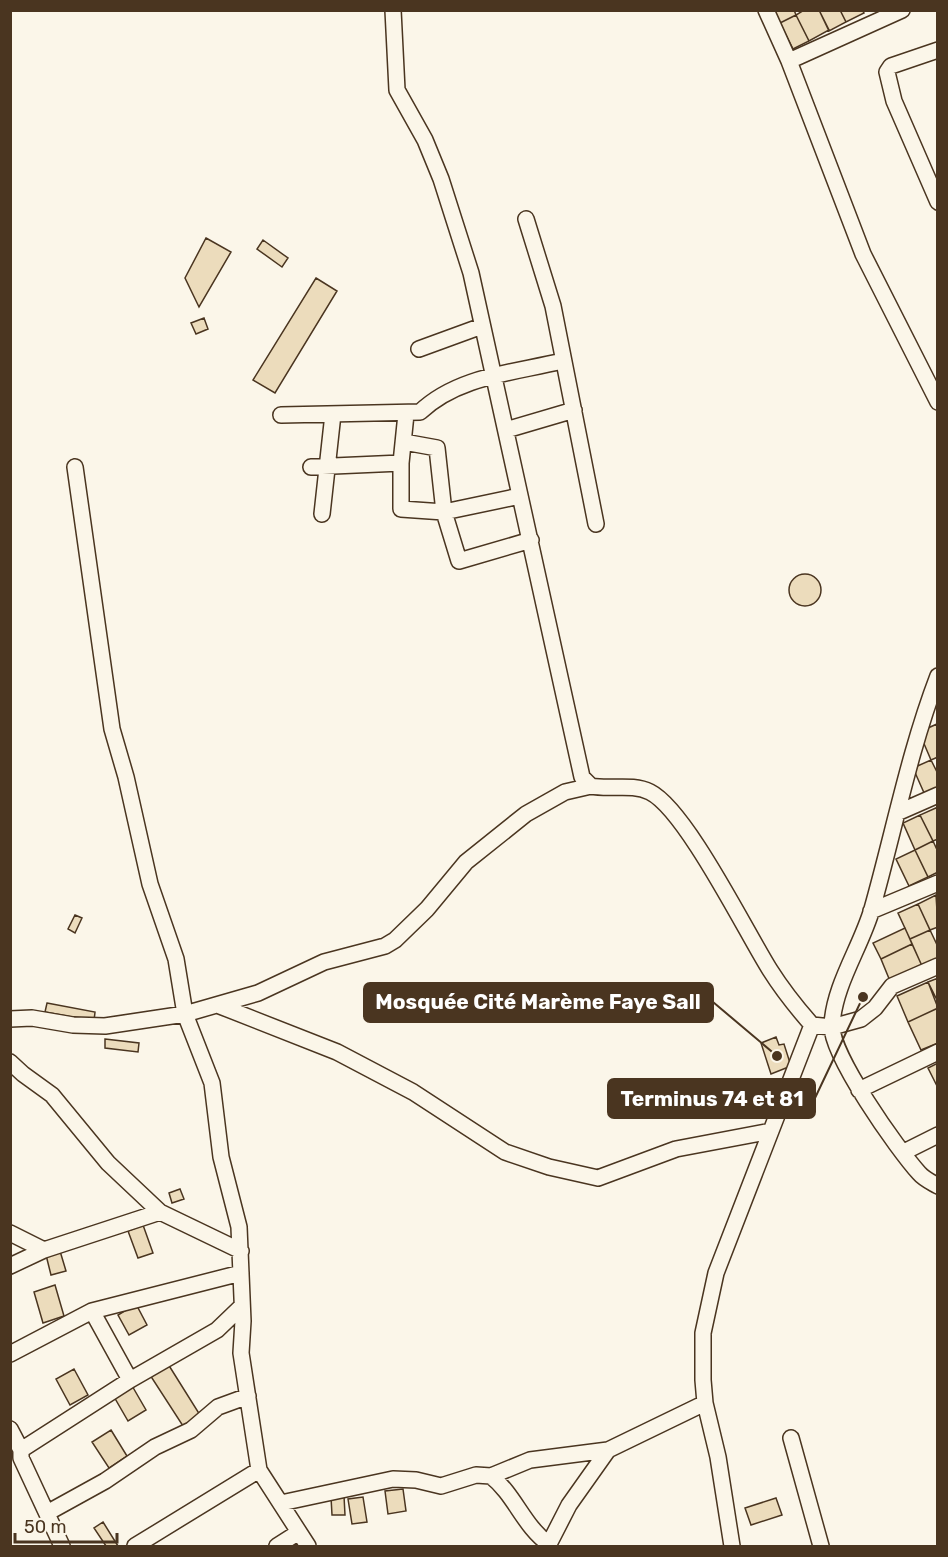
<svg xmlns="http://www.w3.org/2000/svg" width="948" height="1557" viewBox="0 0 948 1557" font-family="Rubik,sans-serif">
  <rect width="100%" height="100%" fill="#fbf6e9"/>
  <!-- building -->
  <path fill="#ecdcbc" stroke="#4a3520" stroke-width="1.5" d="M773,10H794L796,15L780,23Z
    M804,10H819L829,30L809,41L796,15Z
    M819,10H840L846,22L829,31Z
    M840,10H862L864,13L846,22Z
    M796,15L809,41L793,49L780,23Z
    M206,238L231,252L199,307L185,278Z
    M263,240L288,258L282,267L257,249Z
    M316,278L337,291L275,393L253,380Z
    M204,318L208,329L196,334L191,323Z
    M789 590a16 16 0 1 1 32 0a16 16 0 1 1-32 0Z
    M937,724L938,757L931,760L919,732Z
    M931,760L938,774V789L925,795L913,768Z
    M938,807V839L933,841L920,815Z
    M920,815L933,841L915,850L903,823Z
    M933,841L938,852V872L928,877L915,850Z
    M915,850L928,877L909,886L896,859Z
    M936,895L938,927L930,930L918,904Z
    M918,904L930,930L910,939L898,913Z
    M75,915L82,918L75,933L68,929Z
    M905,928L912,944L881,959L873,943Z
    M930,930L938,947V959L922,966L910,939Z
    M912,944L922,966L890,981L881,959Z
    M938,978V1002L928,982Z
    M928,982L938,1008L908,1022L897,996Z
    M47,1003L95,1012L94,1021L45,1012Z
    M938,1008V1043L921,1050L908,1022Z
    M776,1037L779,1045L784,1044L791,1066L771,1074L761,1043Z
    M105,1039L139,1043L138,1052L105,1048Z
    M938,1063V1088L928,1068Z
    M180,1189L184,1199L172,1203L169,1193Z
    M143,1225L153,1253L138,1258L128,1231Z
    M60,1251L66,1271L51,1275L46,1255Z
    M55,1285L64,1316L43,1323L34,1292Z
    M136,1304L147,1325L129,1335L118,1315Z
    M168,1364L200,1415L183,1426L150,1375Z
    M74,1369L88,1395L70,1405L56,1379Z
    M131,1384L146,1410L128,1421L113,1395Z
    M111,1430L127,1456L109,1468L92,1442Z
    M403,1489L406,1511L388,1514L385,1491Z
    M344,1496L345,1515H332L331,1497Z
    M363,1497L367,1522L352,1524L348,1499Z
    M776,1498L782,1515L751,1525L745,1508Z
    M103,1522L118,1546H106L94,1528Z"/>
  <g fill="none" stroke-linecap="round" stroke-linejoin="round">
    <defs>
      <path id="minor" d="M393,10L397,90L425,140L441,179L471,273L582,777L591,786C610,790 632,783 650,792C686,810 746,932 770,970C782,989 797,1008 812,1025L832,1027L861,1019L875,1008L892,986L938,966
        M766,10L789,61L863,254L938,402
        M938,50L891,66L887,72L894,101L938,202
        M789,61L902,10
        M526,219L553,306L596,524
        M419,349L482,326
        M406,414L401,463V509L444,512L520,496
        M281,415L420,412C458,376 513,373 562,361
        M506,430L574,410
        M404,442L437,448L444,512L459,561L531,540
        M75,467L112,729L126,777L150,884L176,959L185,1014L212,1083L221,1157L239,1227L243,1321L241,1353L259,1470L308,1546
        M311,467L401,463
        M322,514L333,414
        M938,676C909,752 894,831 872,909C861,947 834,985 832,1025C830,1054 898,1150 919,1173C924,1179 931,1182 938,1186
        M897,813L938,795
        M871,911L938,883
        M220,1006L337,1052L413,1092L505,1152L549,1167L598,1178L676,1149L771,1131
        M10,1019L32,1018L73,1025L105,1026L185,1014L258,993L324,962L385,946L395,940L427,909L466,862L526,814L565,792L591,786
        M10,1062L23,1074L52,1095L108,1163L160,1212L241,1251
        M859,1090L938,1052
        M904,1152L938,1135
        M10,1233L44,1250
        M10,1266L44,1250L160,1212
        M92,1311L130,1380
        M10,1354L92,1311L241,1273
        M10,1429L21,1450
        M791,1438L821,1546
        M491,1476C515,1495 524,1527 549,1544
        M281,1503L393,1479L416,1480L441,1486L476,1475L491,1476L530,1460L608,1450
        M47,1513L105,1481L155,1447L191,1430L218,1407L248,1396
        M62,1546L21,1458V1450L130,1380L217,1330L242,1306
        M135,1546L259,1470
        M277,1546L299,1532
        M548,1546L569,1505L608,1450L705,1403
        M732,1546L718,1457L705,1403L703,1380V1333L716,1273L812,1025"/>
    </defs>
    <!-- minor casing -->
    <use href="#minor" stroke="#4a3520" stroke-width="18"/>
    <!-- minor -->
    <use href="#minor" stroke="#fbf6e9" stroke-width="15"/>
  </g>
  <!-- callouts -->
  <path fill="none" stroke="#4a3520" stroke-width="2" d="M777 1056L713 1002M863 997L815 1098"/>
  <g fill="#4a3520" stroke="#fbf6e9" stroke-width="2">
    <circle cx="777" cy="1056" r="6"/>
    <circle cx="863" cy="997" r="6"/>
  </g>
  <g fill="#4a3520" stroke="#4a3520" stroke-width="2">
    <rect x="364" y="983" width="349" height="39" rx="6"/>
    <rect x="608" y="1079" width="207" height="39" rx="6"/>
  </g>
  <g font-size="21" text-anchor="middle" font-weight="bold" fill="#fff">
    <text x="538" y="1009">Mosquée Cité Marème Faye Sall</text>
    <text x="712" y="1106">Terminus 74 et 81</text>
  </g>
  <!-- border -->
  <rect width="948" height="1557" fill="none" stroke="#4a3520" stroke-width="24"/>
  <!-- scale -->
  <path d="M15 1533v9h102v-9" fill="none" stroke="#4a3520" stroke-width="3"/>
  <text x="24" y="1533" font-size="18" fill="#4a3520" stroke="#fbf6e9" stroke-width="4.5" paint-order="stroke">50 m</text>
</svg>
